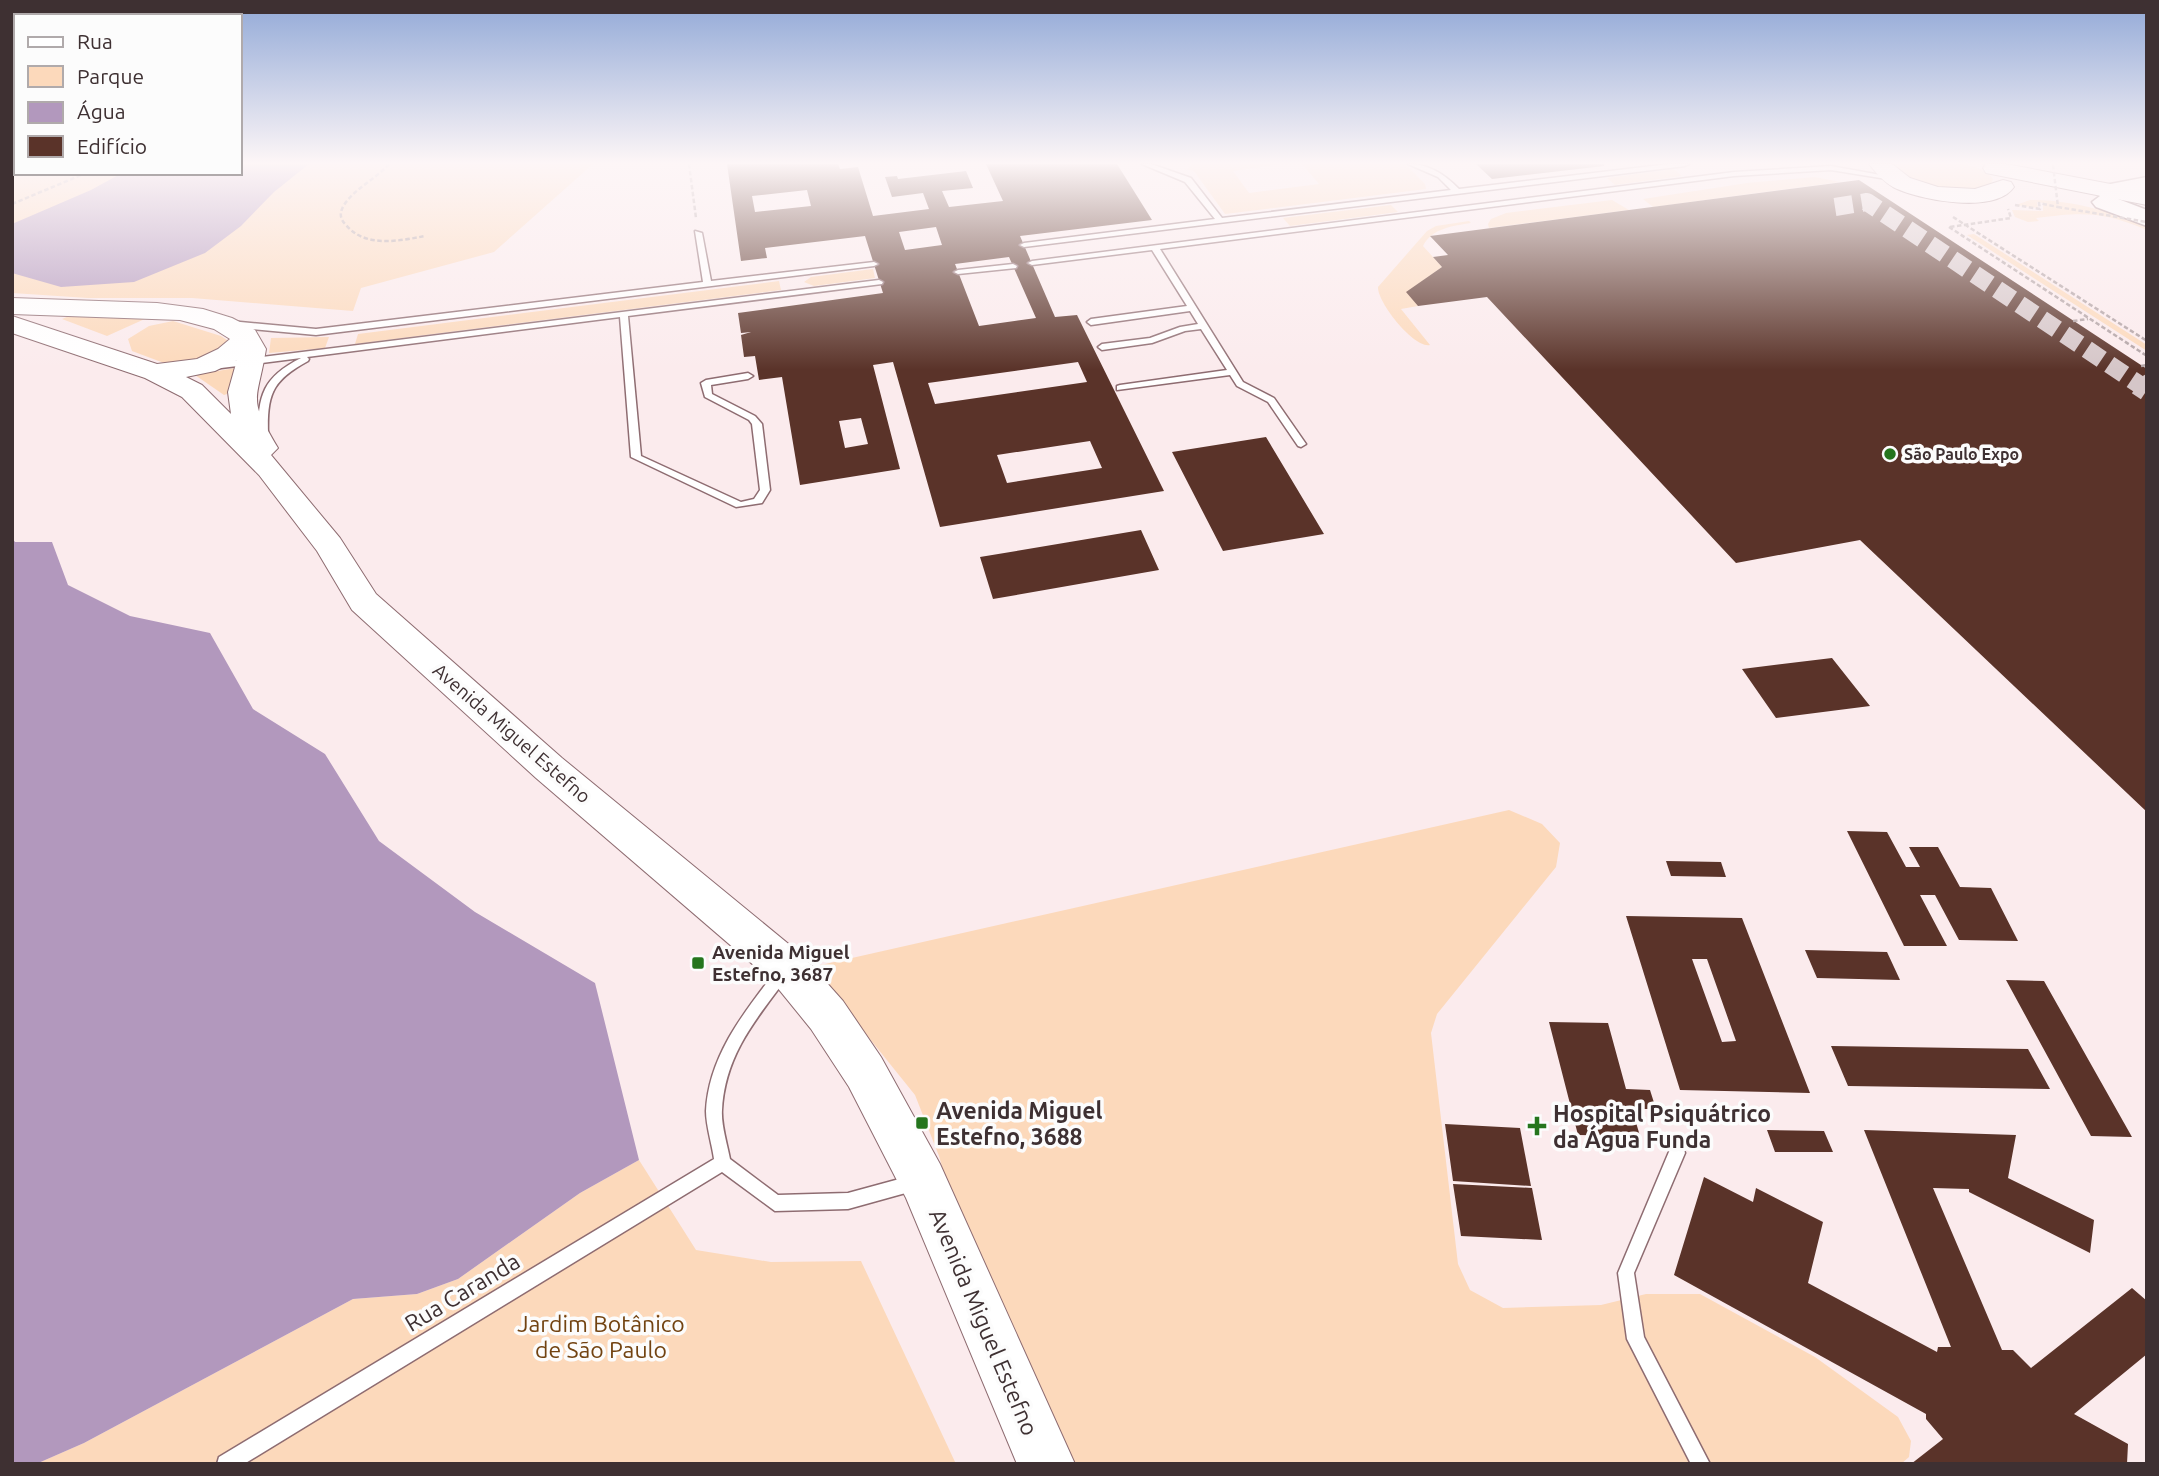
<svg xmlns="http://www.w3.org/2000/svg" width="2159" height="1476" viewBox="0 0 2159 1476" font-family="Ubuntu,sans-serif">
  <rect width="100%" height="100%" fill="#fbebed"/>
  <!-- green -->
  <path fill="#fcd9bb" d="M12,164H16V173H240V164H593L494,252L361,288L353,311L192,298H88L12,293Z
    M1193,164H1282L1233,171L1249,193L1319,184L1302,164H1405L1425,184L1426,189L1225,214L1194,171L1187,169Z
    M1895,164C1920,164 1978,156 1993,179L1991,184C1960,198 1921,187 1896,168Z
    M1674,169L1682,176L1615,185L1607,178Z
    M1815,177L1840,182L1653,207L1643,199L1747,183Z
    M1612,200L1629,210L1489,228L1488,224L1491,219L1506,213Z
    M2030,200C2069,199 2110,212 2147,224V230C2103,211 2082,212 2036,218L2039,221L2028,222L2015,217L2012,210L2043,211V203L2037,202L2038,208L2016,205Z
    M1391,205L1398,212L1290,226L1283,218Z
    M1469,221L1471,223C1453,226 1432,228 1423,246L1442,267L1407,292L1418,306L1401,309L1430,345C1414,349 1377,302 1378,287L1427,231L1436,226Z
    M1974,234L2147,345V351L1967,235Z
    M873,269L875,278L814,286L804,282L811,277Z
    M779,281L781,290L355,344L358,334Z
    M69,316L147,318L107,336L62,319Z
    M173,321L221,336L227,340L228,345L221,353L172,366L132,351L128,339L149,326Z
    M329,337L325,348L269,353L271,338Z
    M235,368L238,369L227,394L224,395L195,375Z
    M1509,810L1542,824L1560,843L1556,867L1437,1014L1431,1033L1458,1264L1470,1290L1503,1308L1601,1305L1646,1294H1700L1815,1357L1898,1417L1911,1441L1909,1457L1901,1464H1074L955,1211L939,1156L915,1095L812,967Z
    M639,1160L696,1250L771,1262L861,1261L956,1464H36L84,1443L353,1299L417,1294L458,1279L580,1193Z"/>
  <!-- water -->
  <path fill="#b298bd" d="M240,164H309L274,192L241,226L205,253L134,282L61,287L12,273V224L91,190L122,173H240Z
    M12,538L15,542H52L68,585L130,616L210,633L253,709L325,754L379,841L475,912L595,983L639,1160L580,1193L458,1279L417,1294L353,1299L84,1443L36,1464H12Z"/>
  <!-- building -->
  <path fill="#5a3329" fill-rule="evenodd" d="M727,164H838L840,169L858,167L873,216L929,209L923,193L892,197L885,177L897,176L898,179L966,171L973,188L942,191L949,207L1003,201L986,164H1117L1152,220L1020,236L1055,317L1077,315L1164,491L940,527L893,362L873,365L900,469L800,485L782,377L759,380L755,356L744,357L741,335L751,332L741,333L738,313L883,293L865,236L765,248L767,258L741,261ZM807,190L811,206L755,212L752,196ZM936,227L942,245L905,250L899,232ZM1009,257L1036,318L979,326L955,264ZM1078,362L1087,382L935,404L928,383ZM861,418L868,444L845,448L839,421ZM1090,441L1102,468L1007,483L997,455Z
    M1476,164H1604V166L1492,179Z
    M1859,180L2147,369V812L1860,540L1736,563L1487,297L1418,306L1406,292L1442,267L1433,257L1448,255L1430,236Z
    M1266,437L1324,534L1223,551L1172,452Z
    M1141,530L1159,570L993,599L980,557Z
    M1832,658L1870,706L1776,718L1742,669Z
    M1847,831L1887,832L1906,867H1920L1909,847H1938L1960,887L1991,888L2018,941L1959,940L1935,895H1920L1947,946H1904Z
    M1666,861L1721,862L1726,877L1671,876Z
    M1626,916L1742,918L1810,1093L1680,1090ZM1692,959H1707L1736,1041L1722,1042Z
    M1805,950L1887,952L1900,980L1817,978Z
    M2006,980L2044,981L2132,1137L2091,1136Z
    M1549,1022L1608,1023L1626,1089L1650,1090L1656,1109H1632L1640,1136L1578,1135Z
    M1831,1046L2028,1049L2050,1089L1848,1086Z
    M1445,1124L1520,1128L1531,1186L1453,1181Z
    M1767,1130L1824,1131L1833,1152H1775Z
    M1864,1130L2016,1135L2008,1178L2094,1220L2090,1253L1969,1192V1189L1933,1188L2002,1350H2013L2031,1368L2132,1288L2147,1301V1354L2074,1414L2128,1444L2127,1464H1911L1943,1439L1926,1419V1414L1674,1275L1704,1177L1753,1202L1756,1188L1823,1222L1808,1283L1937,1352L1938,1347H1951Z
    M1453,1184L1532,1188L1542,1240L1461,1236Z"/>
  <g fill="none" stroke-linecap="round" stroke-linejoin="round">
    <!-- street-tunnel-far1 -->
    <path stroke="#d5c6c8" stroke-width="18" stroke-dasharray="18 9" stroke-linecap="butt" d="M1835,207L1867,202L2140,385"/>
    <!-- street-tunnel -->
    <path stroke="#d5c6c8" stroke-width="22" stroke-dasharray="22 11" stroke-linecap="butt" d="M2138,384L2147,390"/>
    <defs>
      <path id="lane" d="M12,164H16V167L12,168Z
        M1142,164H1151L1191,178L1222,218L1451,190L1438,177L1408,164C1429,164 1444,174 1459,189L1669,164H1689L1685,166L1024,247L1020,245L1024,243L1215,219L1185,182Z
        M1831,166L1897,178L1893,180L1831,170L1734,176L1160,249L1243,382L1274,398L1306,444L1301,447L1298,446L1268,402L1237,386L1230,375L1117,390V386L1120,385L1227,370L1201,329L1185,331L1152,343L1102,350L1098,347L1102,344L1150,338L1180,327L1198,324L1190,311L1091,325L1087,322L1091,319L1187,306L1152,250L1032,265L1028,263L1032,261L1734,172Z
        M695,231L702,233L711,281L874,262L878,264L874,266L316,335L230,327L226,324L230,321L316,329L703,282Z
        M1013,264L1017,266L1016,268L958,274L954,272L958,270Z
        M879,280L883,282L882,284L628,316L641,456L741,502L754,499L760,490L752,424L749,420L705,397L701,383L706,380L748,373L753,376L748,379L711,385L712,394L755,416L762,424L770,490L762,503L736,507L631,457L620,317L307,357L309,359L308,361C271,381 267,395 268,436L263,439L258,436C258,395 263,377 301,358L213,369L209,366L213,363Z
        M784,965L789,967L791,971L789,975C757,1018 725,1054 722,1110C721,1125 727,1143 730,1159L778,1195L848,1193L914,1175L920,1177L922,1183L920,1189L848,1209L775,1211L722,1172L244,1464H217L219,1457L714,1159C712,1144 706,1126 706,1111C709,1054 746,1010 779,967Z
        M1677,1145L1683,1147L1685,1153L1634,1273L1644,1337L1710,1464H1691L1627,1339L1618,1273L1671,1147Z"/>
      <path id="secondary" d="M1869,164H1892L1910,178L1938,187L1975,189L2003,180L2011,182L2014,187C1995,215 1918,200 1893,187C1883,181 1876,173 1869,164Z
        M1986,164H2006L2147,191V205L1986,173L1983,168Z
        M12,298L157,303L203,309L232,318L255,330L266,349C257,404 247,396 278,448L271,455L340,538L376,594L562,758L802,955L843,1001L881,1057L940,1164L1075,1464H1017L906,1198L849,1087L811,1029L772,981L536,778L352,610L317,551L259,475L182,397L145,378L12,333V316L157,364L197,359L218,349L230,339L214,329L180,320L12,314ZM237,360L228,392L231,414L202,385L186,377L215,371Z"/>
      <path id="highway" d="M2147,177V191L2113,197L2147,210V226L2096,207L2092,202L2100,196L2096,191L2100,186Z"/>
    </defs>
    <!-- lane casing -->
    <use href="#lane" stroke="#8e6c71" stroke-width="3"/>
    <!-- secondary casing -->
    <use href="#secondary" stroke="#8e6c71" stroke-width="2"/>
    <!-- highway casing -->
    <use href="#highway" stroke="#8e6c71" stroke-width="3"/>
    <!-- path -->
    <path stroke="#b2a3a5" stroke-width="2.5" stroke-dasharray="4.5 2.5" stroke-linecap="butt" d="M389,164C376,179 355,188 344,205C339,213 340,219 346,225C365,248 399,241 425,236
      M689,164L696,218
      M12,204L86,173
      M2015,205L2040,209L2039,203L2058,207
      M1953,217L2147,341
      M1949,227L2147,356
      M1950,227L2011,218L2008,209
      M2073,321L2088,319
      M2141,366L2147,365"/>
    <!-- lane -->
    <use href="#lane" fill="#fff" fill-rule="evenodd"/>
    <!-- secondary -->
    <use href="#secondary" fill="#fff" fill-rule="evenodd"/>
    <!-- highway -->
    <use href="#highway" fill="#fff" fill-rule="evenodd"/>
    <!-- path-bridge -->
    <path stroke="#b2a3a5" stroke-width="2.5" stroke-dasharray="4.5 2.5" stroke-linecap="butt" d="M2053,165L2058,207L2147,222"/>
  </g>
  <!-- sky -->
  <linearGradient id="sky" x2="0" y2="1"><stop stop-color="#92a9d7"/><stop offset="0.44" stop-color="#fdf6f7"/><stop offset="1" stop-color="#fdf6f7" stop-opacity="0"/></linearGradient>
  <rect width="2159" height="370" fill="url(#sky)"/>
  <!-- markers -->
  <g fill="#25751d" stroke="#fcfcfc" stroke-width="2.5">
    <circle cx="1890" cy="454" r="7"/>
    <rect x="691" y="956" width="14" height="14" rx="3.5"/>
    <rect x="915" y="1116" width="14" height="14" rx="3.5"/>
    <path d="M1533.5 1115.5h7v7h7v7h-7v7h-7v-7h-7v-7h7z"/>
  </g>
  <g text-anchor="middle" dominant-baseline="central" stroke-width="7" stroke-linejoin="round" paint-order="stroke">
    <!-- far-poi labels -->
    <g font-size="16" font-weight="bold" fill="#3e3032" stroke="#fcfcfc" text-anchor="start">
      <text x="1904" y="454">São Paulo Expo</text>
    </g>
    <!-- street labels -->
    <g font-size="19" fill="#3e3032" stroke="#fcfcfc">
      <text transform="translate(512 733) rotate(41)">Avenida Miguel Estefno</text>
    </g>
    <!-- poi labels -->
    <g font-size="19" font-weight="bold" fill="#3e3032" stroke="#fcfcfc" text-anchor="start">
      <text x="712" y="952">Avenida Miguel<tspan x="712" dy="22">Estefno, 3687</tspan></text>
    </g>
    <!-- near-poi labels -->
    <g font-size="23" font-weight="bold" fill="#3e3032" stroke="#fcfcfc" text-anchor="start">
      <text x="936" y="1110">Avenida Miguel<tspan x="936" dy="26">Estefno, 3688</tspan></text>
      <text x="1553" y="1113">Hospital Psiquátrico<tspan x="1553" dy="26">da Água Funda</tspan></text>
    </g>
    <!-- near-street labels -->
    <g font-size="23" fill="#3e3032" stroke="#fcfcfc">
      <text transform="translate(462 1292) rotate(-31)">Rua Caranda</text>
      <text transform="translate(984 1322) rotate(67)">Avenida Miguel Estefno</text>
    </g>
    <!-- near-park labels -->
    <g font-size="23" fill="#724311" stroke="#fcfcfc">
      <text x="601" y="1323">Jardim Botânico<tspan x="601" dy="26">de São Paulo</tspan></text>
    </g>
  </g>
  <!-- border -->
  <rect width="2159" height="1476" fill="none" stroke="#3e3032" stroke-width="28"/>
  <!-- legend -->
  <rect x="14" y="14" width="228" height="161" fill="#fcfcfc" stroke="#b0aaab" stroke-width="2"/>
  <rect x="28" y="37" width="35" height="10" fill="#ffffff" stroke="#b0aaab" stroke-width="2"/>
  <text x="77" y="49" font-size="21" fill="#3e3032">Rua</text>
  <rect x="28" y="66" width="35" height="21" fill="#fcd9bb" stroke="#b0aaab" stroke-width="2"/>
  <text x="77" y="84" font-size="21" fill="#3e3032">Parque</text>
  <rect x="28" y="102" width="35" height="21" fill="#b298bd" stroke="#b0aaab" stroke-width="2"/>
  <text x="77" y="119" font-size="21" fill="#3e3032">Água</text>
  <rect x="28" y="136" width="35" height="21" fill="#5a3329" stroke="#b0aaab" stroke-width="2"/>
  <text x="77" y="154" font-size="21" fill="#3e3032">Edifício</text>
</svg>
